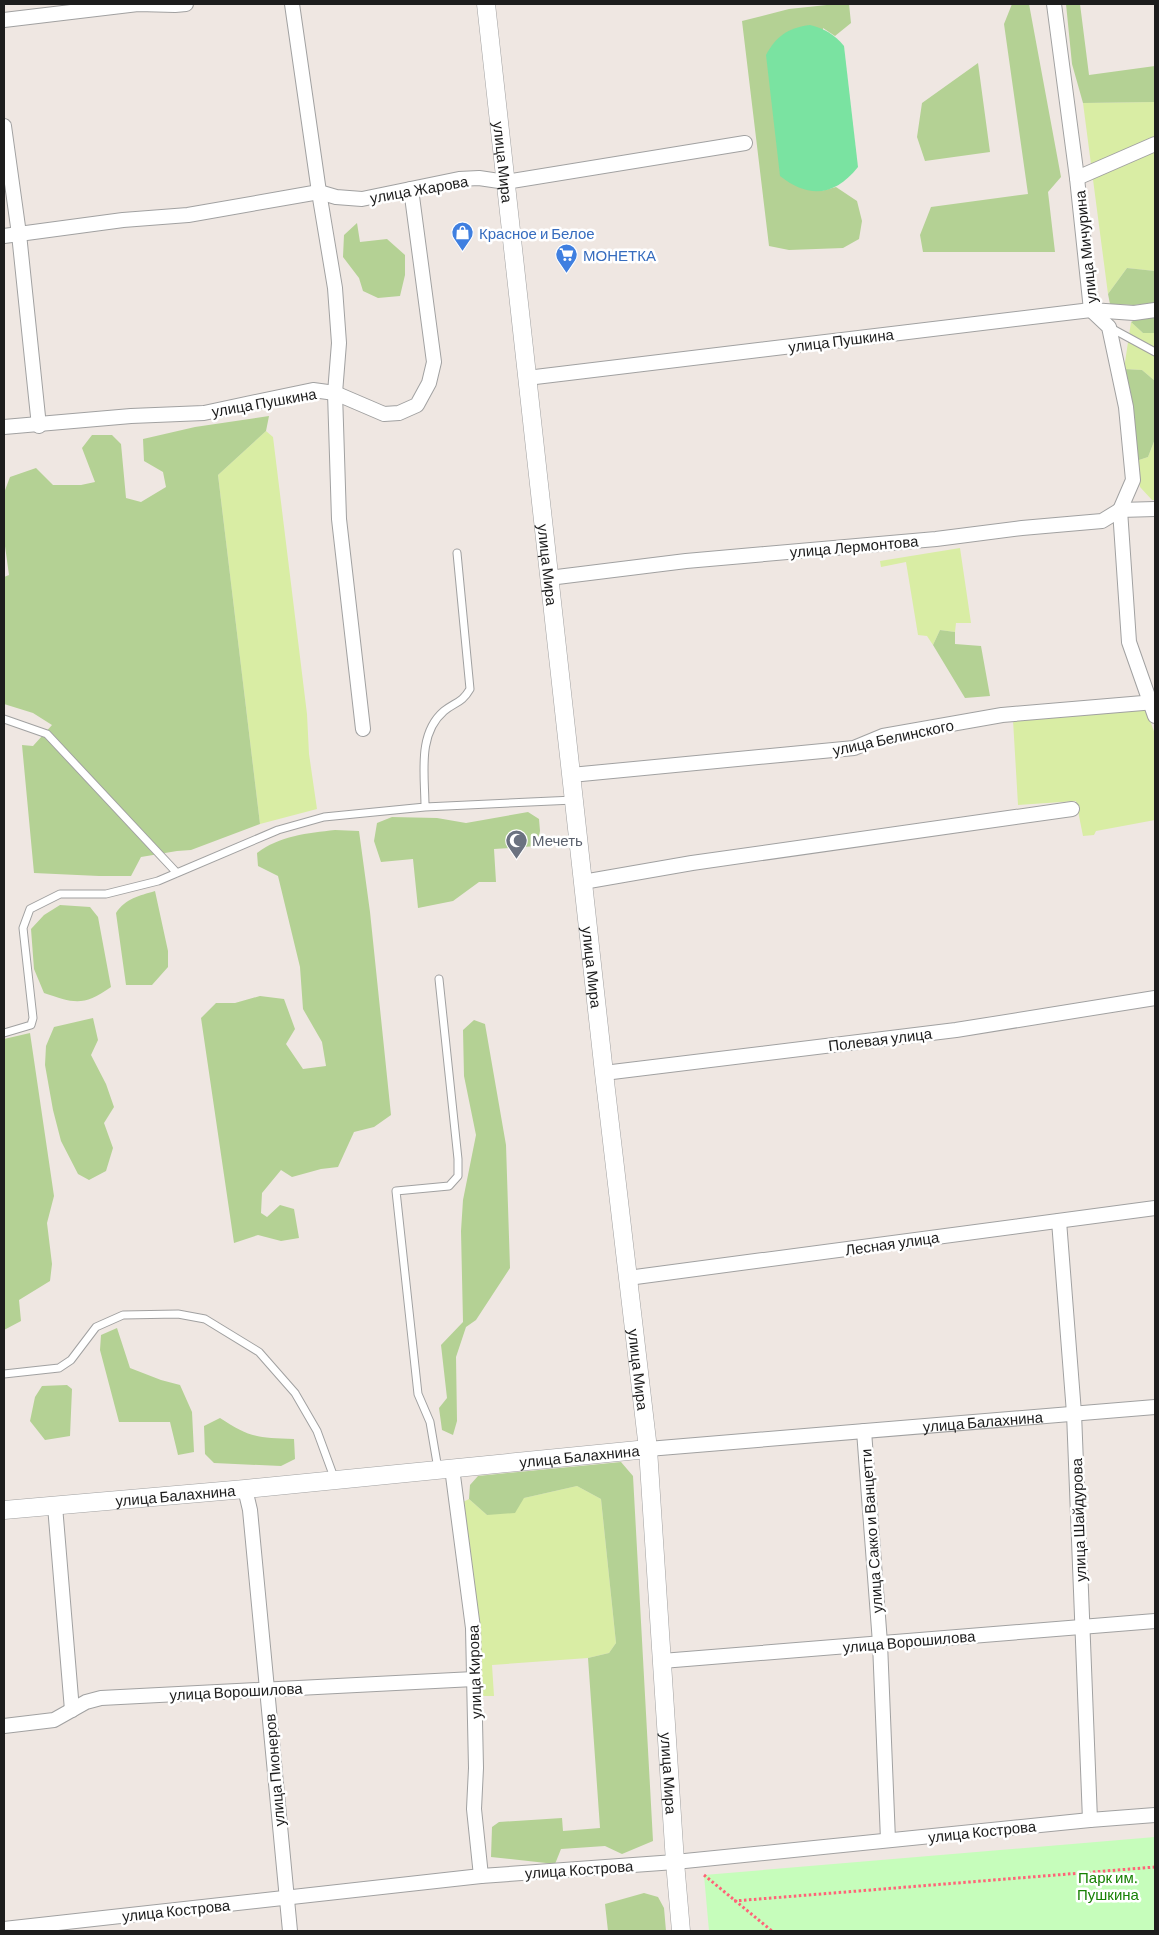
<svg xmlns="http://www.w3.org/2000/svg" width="1159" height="1935" viewBox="0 0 1159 1935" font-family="Barlow,sans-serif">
  <rect width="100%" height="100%" fill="#efe7e2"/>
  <!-- grass -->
  <path fill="#d9eda4" d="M1155,102V271L1127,268L1108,294L1083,103Z
    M1131,322L1143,333H1155V381L1142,370L1124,369Z
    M266,431L273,437L307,714L309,754L317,809L260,824L218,475Z
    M1155,439V500H1152L1140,487L1136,461L1148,457Z
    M960,548L971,623H956L955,632L940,630L933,645L927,636L918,635L906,562L881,567L880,561Z
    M1146,710L1155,734V820L1096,831L1094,835L1083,836L1076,801L1018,805L1013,720Z
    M577,1486L601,1499L616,1643L609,1653L588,1658L492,1665L494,1696H482L479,1627L463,1502L469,1499L487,1515L524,1498Z"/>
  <!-- forest -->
  <path fill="#b4d194" d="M836,4H849L851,23L835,36L823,28L821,191L836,187L857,201L862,221L859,239L843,248L789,250L769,246L742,21L789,9Z
    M1012,4H1029L1061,177L1048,192L1055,252H923L920,235L931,207L1028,194L1004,24Z
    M1066,4H1080L1089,75L1155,66V102L1083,103L1072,64Z
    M978,63L990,152L925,161L917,137L922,103Z
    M357,223L360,242L387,239L405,255V275L400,296L378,298L363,291L359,278L343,257L344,235Z
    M1127,268L1155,271V303L1134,305L1110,304L1108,294Z
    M1155,316V333H1143L1131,322L1139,318Z
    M1124,369L1142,370L1155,381V439L1148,457L1136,461Z
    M269,416L266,431L218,475L260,824L191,850L177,851L141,857L131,876H99L34,873L22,745L33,746L52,725L33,713L4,704V577L9,575L4,539V493L10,477L36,468L53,485H81L95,482L82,448L92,435H112L121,444L126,498L141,502L166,487L163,472L144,461L143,439L195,427Z
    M940,630L955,632V644L981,646L990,696L965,698L933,645Z
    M528,812L539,819L540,831L537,846L494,849L496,882H479L453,901L418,908L413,859L381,862L374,841L377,823L392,817L437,818L466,823Z
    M335,830L359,831L370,912L391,1115L374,1127L354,1132L338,1167L321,1169L292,1177L281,1170L262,1193L261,1213L267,1217L280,1205L294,1209L299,1238L281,1241L258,1235L234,1243L201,1018L216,1003H235L260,996L284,999L295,1029L286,1044L303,1069L326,1066L322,1042L303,1009L300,967L278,876L258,866L257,853C279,836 308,833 335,830Z
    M155,891L168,951V967L152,985H126L116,913C126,898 139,896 155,891Z
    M60,905L90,907L98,917L111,987C83,1007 74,1003 44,993L34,969L31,929L44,915Z
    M93,1018L98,1040L91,1055L106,1084L114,1107L104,1123L113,1148L106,1171L89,1180L78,1174L61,1141L53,1110L45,1065L46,1046L54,1027Z
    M474,1020L485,1024L506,1145L510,1268L476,1320L466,1327L456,1357L457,1421L453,1435L442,1430L439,1408L447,1398L441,1345L463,1322L461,1231L463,1200L476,1135L464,1076L463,1030Z
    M30,1033L54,1196L47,1223L52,1264L50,1281L19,1300L21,1321L4,1330V1039Z
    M117,1328L130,1368L161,1380L180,1385L192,1412L194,1452L178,1455L170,1422H119L100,1350L101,1335Z
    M67,1385L72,1389L70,1436L45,1440L30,1421L35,1397L42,1386Z
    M220,1418C250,1438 259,1438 294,1439L295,1459L281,1466L214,1463L205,1454L204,1426Z
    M621,1462L633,1476L653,1841L622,1854L605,1846L561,1849L555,1864L491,1857L492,1827L499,1822L562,1818L563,1831L600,1828L588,1658L609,1653L616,1643L601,1499L577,1486L524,1498L515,1513L487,1515L469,1499L470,1485L478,1476Z
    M644,1893L658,1897L664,1908L666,1931H608L605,1904Z"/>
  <!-- park -->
  <path fill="#c6fdbb" d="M1155,1837V1931H709L704,1875Z"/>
  <!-- pitch -->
  <path fill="#7ae3a1" d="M810,25C825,29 834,34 844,46L858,167C835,196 809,199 780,176L766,55C776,36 788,28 810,25Z"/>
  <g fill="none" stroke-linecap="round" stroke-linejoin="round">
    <defs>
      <path id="service" d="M1109,327L1155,352
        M4,719L47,734L177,873
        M425,807C425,775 417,734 444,711C455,702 462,703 470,689L457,553
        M4,1033L31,1025L33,1018L23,928L30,909L60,894H106L158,881L278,830L324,817L425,807L574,800
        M4,1374L59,1368L71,1360L96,1327L123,1315L178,1314L205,1319L259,1352L295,1393L317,1431L335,1480
        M438,1469L430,1422L418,1394L396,1191L449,1186L458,1176V1159L439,979"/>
      <g id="minor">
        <path d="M292,4L319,192L335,288L339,343L335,393L339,519L363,729"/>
        <path d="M1054,4L1077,178L1091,310L1109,327L1126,407L1133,480L1120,510L1129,642L1155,716"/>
        <path d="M4,20L138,4L175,5L186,4"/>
        <path d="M4,126L19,234L39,426"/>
        <path d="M1077,178L1155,144"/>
        <path d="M4,236L123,220L188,215L319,192L336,197L362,199L459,179L479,178L506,182L745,143"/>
        <path d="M527,378L1091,310L1134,313L1155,310"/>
        <path d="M4,427L131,416L204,413L313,390L335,393L384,414L399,413L417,405L429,383L434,362L411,189"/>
        <path d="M549,578L686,561L936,539L1022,528L1102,521L1120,510L1155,509"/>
        <path d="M571,775L854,748L883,736L1002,715L1155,702"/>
        <path d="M583,882L692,863L1072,809"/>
        <path d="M604,1073L956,1030L1155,998"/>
        <path d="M1059,1221L1074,1413L1090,1820"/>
        <path d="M628,1278L1155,1208"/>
        <path d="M864,1431L880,1643L888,1840"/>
        <path id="s1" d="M648,1449L1155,1407"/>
        <path d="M452,1468L473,1628L476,1768L474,1809L481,1876"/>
        <path d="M245,1489L250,1510L290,1931"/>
        <path d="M55,1506L72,1710"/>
        <path d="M662,1661L1155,1621"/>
        <path d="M4,1726L54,1720L86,1702L101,1698L474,1679"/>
        <path d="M4,1929L481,1876L675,1862L1090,1820L1155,1815"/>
      </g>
      <g id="tertiary">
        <path id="s2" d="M486,4L604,1073L648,1449L675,1862L681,1931"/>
        <path id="s3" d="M4,1510L245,1489L648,1449"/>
      </g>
    </defs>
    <!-- service casing -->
    <use href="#service" stroke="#a1a1a1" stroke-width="9"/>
    <!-- minor casing -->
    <use href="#minor" stroke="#a1a1a1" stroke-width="16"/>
    <!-- tertiary casing -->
    <use href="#tertiary" stroke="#a1a1a1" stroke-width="19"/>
    <!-- path -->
    <path stroke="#ff6378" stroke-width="3" stroke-dasharray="2.5 2.5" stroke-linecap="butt" d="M704,1875L772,1931
      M734,1901L1155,1867"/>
    <!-- service -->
    <use href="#service" stroke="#fff" stroke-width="7"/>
    <!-- minor -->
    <use href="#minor" stroke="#fff" stroke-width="14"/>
    <!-- tertiary -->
    <use href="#tertiary" stroke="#fff" stroke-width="18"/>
  </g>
  <!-- icons -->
  <defs>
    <symbol id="shop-pin" viewBox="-11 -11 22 30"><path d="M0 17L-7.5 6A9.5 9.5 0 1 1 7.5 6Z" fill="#3f7fe0" stroke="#fff"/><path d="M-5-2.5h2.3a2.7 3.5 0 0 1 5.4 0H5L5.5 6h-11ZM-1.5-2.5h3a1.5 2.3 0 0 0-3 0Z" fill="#fff"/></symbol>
    <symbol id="supermarket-pin" viewBox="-11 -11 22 30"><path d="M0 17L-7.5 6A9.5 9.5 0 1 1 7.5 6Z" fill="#3f7fe0" stroke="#fff"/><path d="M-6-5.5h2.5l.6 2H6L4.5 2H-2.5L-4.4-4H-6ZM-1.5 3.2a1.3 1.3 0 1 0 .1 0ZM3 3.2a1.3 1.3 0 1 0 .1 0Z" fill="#fff"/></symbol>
    <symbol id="mosque-pin" viewBox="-11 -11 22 30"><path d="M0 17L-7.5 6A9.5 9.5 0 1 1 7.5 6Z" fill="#6b7280" stroke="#fff"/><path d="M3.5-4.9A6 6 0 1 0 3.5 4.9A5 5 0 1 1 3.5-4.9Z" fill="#fff"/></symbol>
  </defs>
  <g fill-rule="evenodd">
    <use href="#shop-pin" x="450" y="220" width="25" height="34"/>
    <use href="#supermarket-pin" x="554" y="242" width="25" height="34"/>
    <use href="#mosque-pin" x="504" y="828" width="25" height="34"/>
  </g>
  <g text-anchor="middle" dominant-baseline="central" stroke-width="5" stroke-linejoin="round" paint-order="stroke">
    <!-- street labels -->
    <g font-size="15" fill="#1d1d1d" stroke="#fff">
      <text stroke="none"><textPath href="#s2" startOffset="159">улица Мира</textPath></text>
      <text transform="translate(419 189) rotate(-10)">улица Жарова</text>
      <text transform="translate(1085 247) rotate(-96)">улица Мичурина</text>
      <text transform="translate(841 340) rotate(-7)">улица Пушкина</text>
      <text transform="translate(264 402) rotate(-10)">улица Пушкина</text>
      <text transform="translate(854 546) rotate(-5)">улица Лермонтова</text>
      <text stroke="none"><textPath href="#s2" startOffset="564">улица Мира</textPath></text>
      <text transform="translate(893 737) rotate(-12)">улица Белинского</text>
      <text stroke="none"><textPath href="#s2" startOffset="969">улица Мира</textPath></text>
      <text transform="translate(880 1039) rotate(-7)">Полевая улица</text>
      <text transform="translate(892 1243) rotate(-8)">Лесная улица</text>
      <text stroke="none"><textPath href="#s2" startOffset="1374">улица Мира</textPath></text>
      <text stroke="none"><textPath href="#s1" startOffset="336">улица Балахнина</textPath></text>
      <text stroke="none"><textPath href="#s3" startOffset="578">улица Балахнина</textPath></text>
      <text stroke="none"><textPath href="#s3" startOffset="172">улица Балахнина</textPath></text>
      <text transform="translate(1078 1520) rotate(-92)">улица Шайдурова</text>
      <text transform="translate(871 1531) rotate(-94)">улица Сакко и Ванцетти</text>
      <text transform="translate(909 1641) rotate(-5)">улица Ворошилова</text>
      <text transform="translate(474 1672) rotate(-92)">улица Кирова</text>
      <text transform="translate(236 1691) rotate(-3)">улица Ворошилова</text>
      <text transform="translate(274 1770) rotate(-95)">улица Пионеров</text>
      <text stroke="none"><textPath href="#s2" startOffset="1779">улица Мира</textPath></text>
      <text transform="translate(982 1831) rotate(-6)">улица Кострова</text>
      <text transform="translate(579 1869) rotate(-4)">улица Кострова</text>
      <text transform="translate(176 1910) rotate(-6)">улица Кострова</text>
    </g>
    <!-- shop labels -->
    <g font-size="15" fill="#366cbe" stroke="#fff" text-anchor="start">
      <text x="479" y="233">Красное и Белое</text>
      <text x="583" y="255">МОНЕТКА</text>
    </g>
    <!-- worship labels -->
    <g font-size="15" fill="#5b616d" stroke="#fff" text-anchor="start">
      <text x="532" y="840">Мечеть</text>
    </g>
    <!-- park labels -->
    <g font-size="15" fill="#188105" stroke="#fff">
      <text x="1108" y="1877">Парк им.<tspan x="1108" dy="17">Пушкина</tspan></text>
    </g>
  </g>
  <!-- border -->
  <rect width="1159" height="1935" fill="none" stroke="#1d1d1d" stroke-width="10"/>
</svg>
